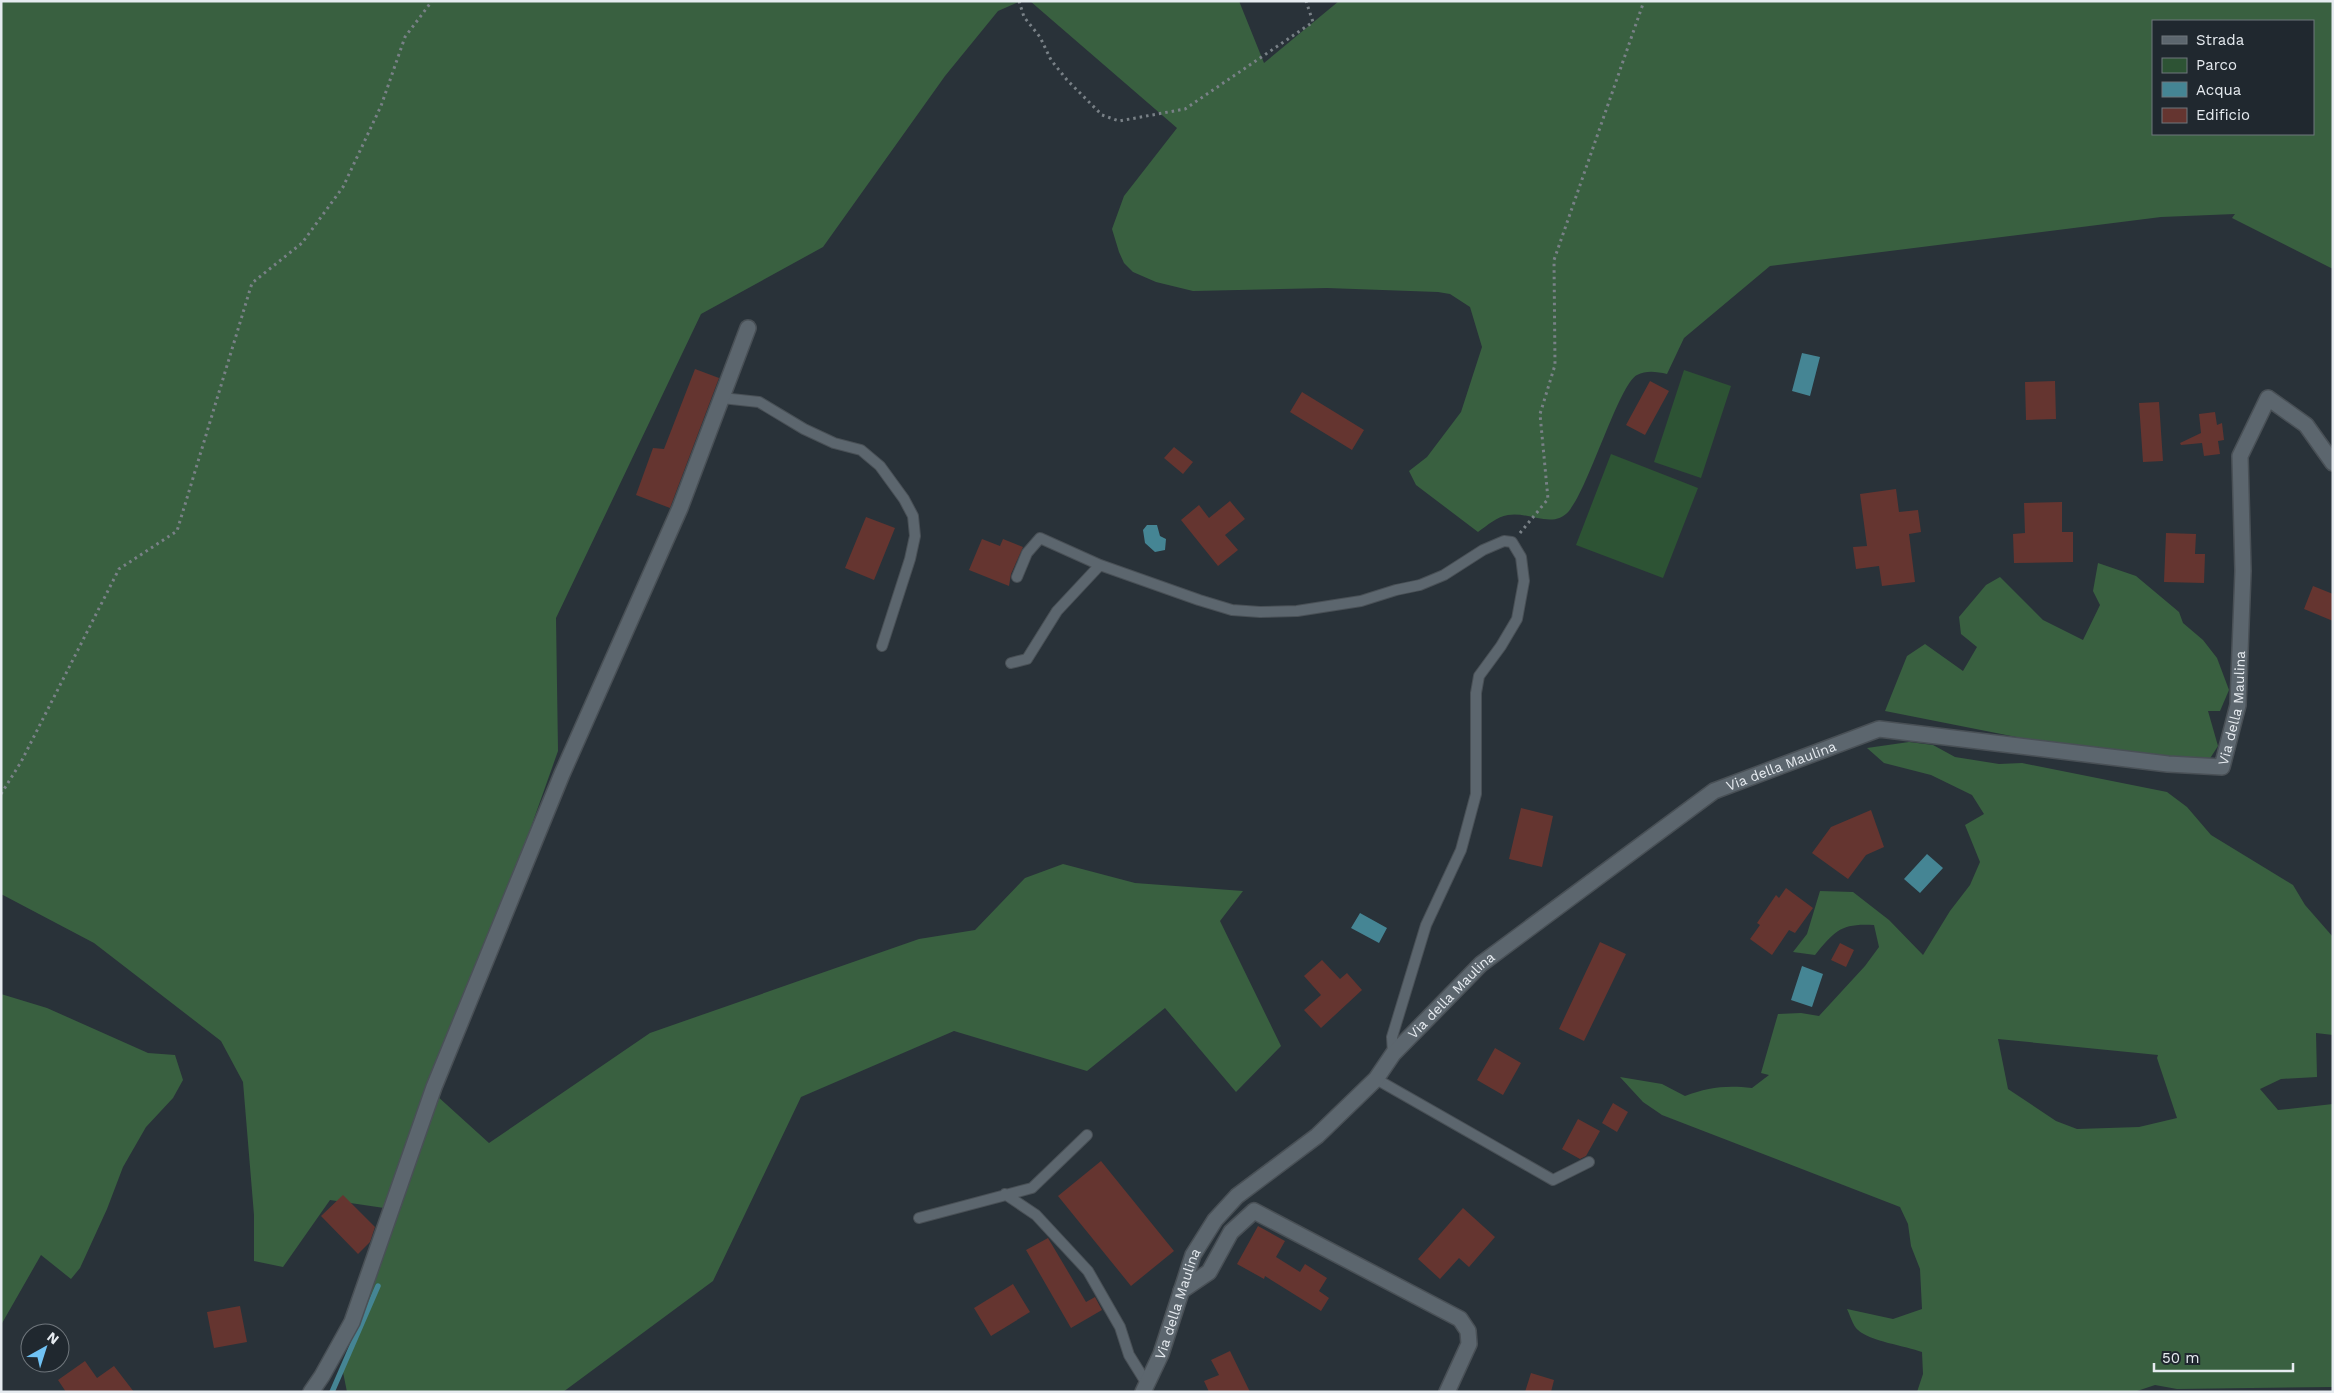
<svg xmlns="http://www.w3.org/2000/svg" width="2334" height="1393" viewBox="0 0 2334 1393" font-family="'Work Sans',sans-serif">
  <rect width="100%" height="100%" fill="#293239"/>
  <!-- green -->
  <path fill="#2d5334" d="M1684,370L1731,386L1701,478L1654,462Z
    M1611,454L1698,488L1663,578L1576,545Z"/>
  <!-- forest -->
  <path fill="#396040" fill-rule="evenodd" d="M1,1H1021L998,11L945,76L823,247L701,314L556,618L558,751L436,1095L489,1143L650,1033L919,939L975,930L1025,878L1063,864L1135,883L1243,891L1220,921L1281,1046L1236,1092L1165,1008L1087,1071L954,1031L801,1097L713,1281L563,1392H347L343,1372L391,1209L330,1200L283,1267L254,1261V1215L243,1082L221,1041L94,943L1,894Z
    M1030,1H1239L1264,63L1339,1H2333V269L2232,218L2235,214L2161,217L1770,266L1684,338L1667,374C1657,372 1647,370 1637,375C1619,384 1589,487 1569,511C1553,530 1529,511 1508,515C1496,517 1488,525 1478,532L1416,485L1409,471L1427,457L1461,412L1482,347L1470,307L1450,294L1438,292L1327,288L1193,291L1156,282L1133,272L1124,263L1119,252L1112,229L1124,196L1177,128ZM2153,21H2313V134H2153Z
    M2098,563L2136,576L2179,612L2183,623L2203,640L2217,658L2229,690L2220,711H2208L2218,746L2209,760L2177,769L1885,711L1907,656L1925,644L1963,671L1977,647L1961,634L1959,617L1986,585L2000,577L2043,620L2083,640L2100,605L2093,591Z
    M1909,742L1933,745L1955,757L1999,764L2022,763L2167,792L2187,807L2211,835L2293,885L2305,905L2333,937V1035L2316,1033L2317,1077L2281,1079L2260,1089L2278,1110L2333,1104V1387L2177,1389L2155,1385L2134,1392H1917L1923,1374L1922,1352C1906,1346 1869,1341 1858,1330C1853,1326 1850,1315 1847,1309L1893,1319L1922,1309L1920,1269L1911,1246L1908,1224L1900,1207L1662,1115L1643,1102L1620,1077L1662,1084L1685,1096C1708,1087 1727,1085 1752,1088L1769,1075L1761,1073L1778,1014L1801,1013L1819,1016L1865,966L1879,947L1874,925C1842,923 1835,930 1815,955L1793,952L1807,934L1820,891L1853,892L1889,920L1923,955L1950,911L1970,885L1980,862L1965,825L1984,814L1972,795L1931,775L1884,763L1867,748ZM1998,1039L2158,1055L2157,1058L2177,1118L2139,1127L2077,1129L2056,1121L2008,1089Z
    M1,994L47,1008L148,1053L175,1055L183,1080L173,1098L146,1127L123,1167L107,1209L80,1268L71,1279L41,1255L1,1325Z"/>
  <!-- water -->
  <path fill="#458594" d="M1802,353L1820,357L1810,396L1792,391Z
    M1147,525H1157L1160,536L1166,539L1165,550L1155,552L1145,543L1143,530Z
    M1927,854L1943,868L1920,893L1904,879Z
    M1360,913L1387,928L1379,943L1351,928Z
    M1802,966L1823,974L1812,1007L1791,1000Z"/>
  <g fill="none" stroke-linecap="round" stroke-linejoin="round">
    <!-- stream -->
    <path stroke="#458594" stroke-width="5.5" d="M332,1392L378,1286"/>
  </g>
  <!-- building -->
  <path fill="#653530" d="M695,369L719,378L670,508L636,495L653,448L664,449Z
    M1650,381L1669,391L1645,435L1626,425Z
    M2055,381L2056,419L2026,420L2025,382Z
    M1302,392L1364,430L1352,450L1290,412Z
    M2159,402L2163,461L2143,462L2139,403Z
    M2215,412L2217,425L2222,423L2224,440L2218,441L2220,454L2204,456L2202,443L2181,445L2180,443L2201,433L2199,414Z
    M1174,447L1193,462L1183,474L1164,458Z
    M1896,489L1899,512L1918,510L1921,532L1909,534L1915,582L1882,586L1879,566L1856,569L1853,547L1867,546L1860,494Z
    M1230,501L1245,519L1225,535L1238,550L1218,566L1181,520L1199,505L1209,518Z
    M2062,502V532H2073V562L2014,563L2013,534L2025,533L2024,503Z
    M866,517L895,528L874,580L845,568Z
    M2166,533L2196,534L2195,554H2205L2204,583L2164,582Z
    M982,539L1000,546L1003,539L1023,547L1011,574L1009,586L969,570Z
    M2313,586L2333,594V621L2304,609Z
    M1521,808L1553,816L1542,867L1509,859Z
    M1871,810L1884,847L1866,855L1848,879L1812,853L1831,827Z
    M1786,888L1813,908L1795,933L1789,930L1772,955L1750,939L1760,925L1757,923L1776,895L1779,898Z
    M1600,942L1626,954L1584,1041L1559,1029Z
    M1840,943L1854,950L1846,967L1831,960Z
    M1322,960L1340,979L1347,973L1362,990L1321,1028L1304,1010L1321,995L1304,976Z
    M1495,1048L1521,1063L1503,1095L1477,1080Z
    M1613,1103L1628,1112L1617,1132L1602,1123Z
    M1578,1119L1600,1131L1586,1156L1580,1159L1562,1149Z
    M1101,1161L1174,1251L1131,1286L1058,1196Z
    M343,1195L375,1227L370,1242L358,1254L321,1216Z
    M1463,1208L1495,1237L1469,1267L1459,1258L1440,1279L1418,1259Z
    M1258,1226L1285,1241L1276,1257L1300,1272L1305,1264L1327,1278L1319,1291L1329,1298L1321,1311L1265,1276L1264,1279L1237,1264Z
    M1048,1238L1086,1302L1095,1297L1102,1310L1071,1328L1026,1250Z
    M1013,1284L1030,1312L991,1336L974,1308Z
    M240,1306L247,1342L214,1348L207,1312Z
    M1230,1351L1250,1392H1209L1204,1381L1219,1375L1211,1360Z
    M85,1361L97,1378L114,1366L134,1392H66L58,1380Z
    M1531,1373L1554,1380L1551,1392H1525Z"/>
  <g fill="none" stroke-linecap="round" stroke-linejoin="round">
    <defs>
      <path id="service" d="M722,398L759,402L804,429L834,443L861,450L880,466L904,499L913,516L915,536L910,559L882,646
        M1017,577L1027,553L1040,538L1100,565L1199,600L1232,610L1260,612L1297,611L1361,601L1396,590L1420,585L1444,575L1483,550L1504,541L1512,542L1521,557L1524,581L1517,619L1501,646L1479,676L1476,693V794L1461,850L1426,925L1392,1037L1393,1054
        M1011,663L1027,659L1057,611L1100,565
        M1376,1079L1553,1180L1589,1162
        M1005,1194L1036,1215L1088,1271L1120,1327L1129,1355L1147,1384
        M919,1218L1032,1188L1087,1135"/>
      <g id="minor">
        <path d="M1181,1291L1209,1272L1231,1232L1254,1211L1460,1319L1468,1331L1469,1344L1447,1392"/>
        <path d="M311,1392L322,1376L352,1322L434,1087L562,774L680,508L748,328"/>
        <path id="s1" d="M1143,1392L1161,1354L1193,1255L1215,1220L1237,1196L1317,1136L1376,1079L1393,1054L1481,964L1714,791L1879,729L2168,764L2222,767L2238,705L2243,571L2240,456L2268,398L2306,425L2333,463"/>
      </g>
    </defs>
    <!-- service casing -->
    <use href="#service" stroke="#495056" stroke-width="12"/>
    <!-- minor casing -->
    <use href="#minor" stroke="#495056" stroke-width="18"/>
    <!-- path -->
    <path stroke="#798187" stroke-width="3" stroke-dasharray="2.5 4" stroke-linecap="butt" d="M1019,1L1024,17L1040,37L1051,60L1067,80L1102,115L1119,121L1185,109L1313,22L1306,1
      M1520,533L1548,499L1540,414L1555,365L1554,260L1644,1
      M1,794L21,762L119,569L177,531L252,283L302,243L343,187L381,106L405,37L432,1"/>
    <!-- service -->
    <use href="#service" stroke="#5c666e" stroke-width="10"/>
    <!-- minor -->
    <use href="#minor" stroke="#5c666e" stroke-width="15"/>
  </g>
  <g text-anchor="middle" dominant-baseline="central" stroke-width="5" stroke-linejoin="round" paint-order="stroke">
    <!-- street labels -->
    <g font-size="14" fill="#e6ebf0" stroke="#20282f">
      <text stroke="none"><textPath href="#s1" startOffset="1430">Via della Maulina</textPath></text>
      <text stroke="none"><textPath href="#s1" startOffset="920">Via della Maulina</textPath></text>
      <text stroke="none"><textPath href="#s1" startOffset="515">Via della Maulina</textPath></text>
      <text stroke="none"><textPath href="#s1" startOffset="95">Via della Maulina</textPath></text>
    </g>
  </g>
  <!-- border -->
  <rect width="2334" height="1393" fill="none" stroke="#e6ebf0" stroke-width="5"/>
  <!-- legend -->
  <rect x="2152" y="20" width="162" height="115" fill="#20282f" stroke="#6f767c"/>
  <rect x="2162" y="36" width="25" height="8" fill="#5c666e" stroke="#6f767c"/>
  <text x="2196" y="45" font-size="15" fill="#e6ebf0">Strada</text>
  <rect x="2162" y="58" width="25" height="15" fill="#2d5334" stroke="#6f767c"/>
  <text x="2196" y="70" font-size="15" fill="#e6ebf0">Parco</text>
  <rect x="2162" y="82" width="25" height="15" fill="#458594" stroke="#6f767c"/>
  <text x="2196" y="95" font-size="15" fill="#e6ebf0">Acqua</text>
  <rect x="2162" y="108" width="25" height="15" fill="#653530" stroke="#6f767c"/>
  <text x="2196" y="120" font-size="15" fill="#e6ebf0">Edificio</text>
  <!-- north arrow -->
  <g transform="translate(45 1348) rotate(39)"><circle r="24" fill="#20282f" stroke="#6f767c"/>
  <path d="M0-4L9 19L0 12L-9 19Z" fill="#70c2f4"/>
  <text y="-8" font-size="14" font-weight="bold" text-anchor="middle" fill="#e6ebf0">N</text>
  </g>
  <!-- scale -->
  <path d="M2154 1363v8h139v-8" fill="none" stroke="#e6ebf0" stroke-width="2.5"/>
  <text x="2162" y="1363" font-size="15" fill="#e6ebf0" stroke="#20282f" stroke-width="4" paint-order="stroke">50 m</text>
</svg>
